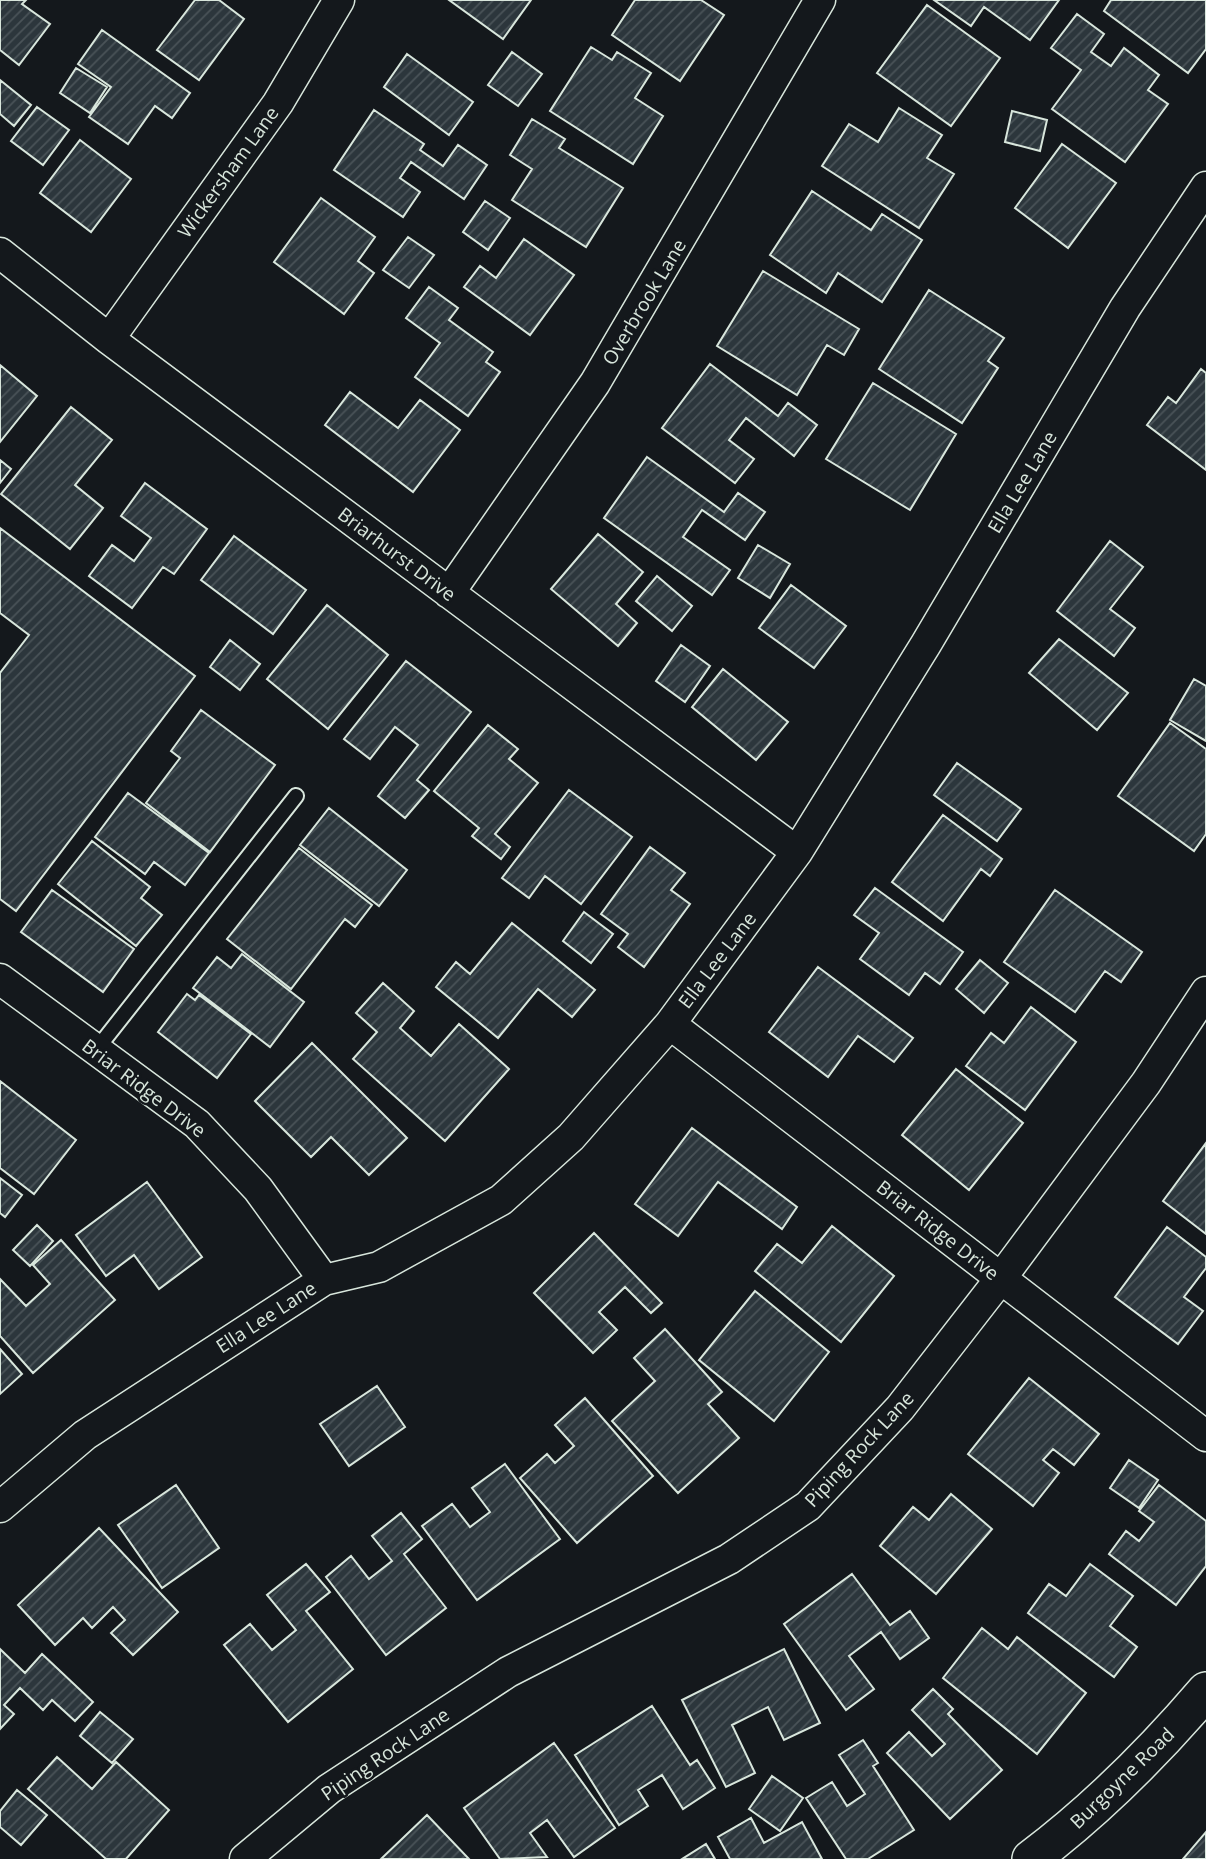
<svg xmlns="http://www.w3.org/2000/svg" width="1206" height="1859" viewBox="0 0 1206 1859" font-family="'Open Sans',sans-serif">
  <defs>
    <pattern id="building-hatch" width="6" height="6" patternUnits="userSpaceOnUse" patternTransform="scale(1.75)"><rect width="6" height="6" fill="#2c363c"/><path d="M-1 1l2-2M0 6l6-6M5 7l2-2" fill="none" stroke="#4a5358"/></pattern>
  </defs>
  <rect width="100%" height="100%" fill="#14181c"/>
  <!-- building -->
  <path fill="url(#building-hatch)" stroke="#d8e6dc" stroke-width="2" d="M0,0H26L22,4L50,24L19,65L0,50Z
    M195,0H219L244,19L199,80L157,50Z
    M449,0H531L503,39Z
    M635,0H701L724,15L680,81L612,35Z
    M934,0H1059L1030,40L984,7L971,26Z
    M1111,0H1206V49L1188,73L1104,11Z
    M927,5L1000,58L951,126L877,73Z
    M1077,14L1104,34L1091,52L1111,66L1124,48L1159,75L1148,90L1168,104L1125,162L1052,109L1081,70L1051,48Z
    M102,30L190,93L172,118L155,106L128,144L89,117L111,87L78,64Z
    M591,47L612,60L617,52L651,73L635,98L663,116L633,164L550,111Z
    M512,52L542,74L518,106L488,85Z
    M407,54L473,102L449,135L384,87Z
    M76,68L107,87L90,113L60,93Z
    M0,80L31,105L14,126L0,114Z
    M37,107L69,130L43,165L11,141Z
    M899,108L942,135L927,158L954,174L919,228L822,166L849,124L878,142Z
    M374,110L424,144L420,150L443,166L458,145L487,165L464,199L411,162L400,178L420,192L403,217L334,170Z
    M1012,111L1047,120L1040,151L1005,142Z
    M532,119L565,139L559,148L623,188L586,247L512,200L532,169L510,155Z
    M80,140L131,179L91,232L40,193Z
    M1062,144L1116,183L1068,248L1015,208Z
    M812,191L871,230L882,214L922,240L882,302L838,273L826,293L770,255Z
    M321,198L375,237L358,261L374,273L344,314L274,262Z
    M485,201L510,218L488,250L463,232Z
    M408,237L434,255L409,288L383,270Z
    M524,239L574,275L530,335L464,287L480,266L496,278Z
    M763,271L859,329L844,355L827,345L797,395L717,346Z
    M429,287L458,308L449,320L493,352L486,362L500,372L468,416L415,377L440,343L406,318Z
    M929,290L1004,338L988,361L998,368L962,423L879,369Z
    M710,364L778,416L788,403L817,425L794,456L746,418L729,440L754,459L735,483L662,428Z
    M0,365L37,396L0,442Z
    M1201,369L1206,373V470L1147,425L1168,397L1176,403Z
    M873,383L956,434L910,510L826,459Z
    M350,392L398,428L420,400L460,430L413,492L325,425Z
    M71,407L112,440L75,485L103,508L70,549L1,494Z
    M647,457L724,512L738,493L765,512L745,540L702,510L683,537L730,570L712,595L604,518Z
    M0,460L11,469L0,483Z
    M145,483L207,529L174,574L163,567L132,608L89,576L112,545L134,561L151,538L121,516Z
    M0,528L195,676L16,911L0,899V673L29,635L0,613Z
    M598,534L643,572L616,604L637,623L618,646L551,589Z
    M234,536L306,590L273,634L201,580Z
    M1110,541L1143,567L1110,609L1135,628L1114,656L1057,611Z
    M758,545L790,564L770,598L738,578Z
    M657,576L692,606L672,631L636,601Z
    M791,585L846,626L814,668L759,628Z
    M327,605L388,655L328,729L267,679Z
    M1059,639L1128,693L1097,730L1029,673Z
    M230,640L260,664L240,690L210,667Z
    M681,645L710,666L685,702L656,681Z
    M406,661L471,712L417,780L429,790L405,818L378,796L418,745L395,727L370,759L344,739Z
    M723,669L788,722L756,760L692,707Z
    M1194,679L1206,686V741L1170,720Z
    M201,710L275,765L210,852L146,803L180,758L171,751Z
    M1170,723L1206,749V834L1194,851L1118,796Z
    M488,725L518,749L509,759L538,783L495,834L510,847L501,859L472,836L479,828L434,791Z
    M957,763L1021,809L997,841L934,795Z
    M569,790L632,837L581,904L545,876L529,898L502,878Z
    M128,793L209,853L185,885L154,862L145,874L95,837Z
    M329,808L407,870L379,906L300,845Z
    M943,815L1002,859L990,876L981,869L943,921L892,882Z
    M92,841L150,887L141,898L162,915L136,946L58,884Z
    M650,847L685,873L671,890L690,904L644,967L618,947L628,934L601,914Z
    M299,848L372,905L355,927L345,919L291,989L227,939Z
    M875,888L963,952L940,984L925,973L909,995L860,959L879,933L854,915Z
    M52,890L134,949L103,992L21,932Z
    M1055,890L1142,952L1121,982L1105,971L1075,1012L1004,962Z
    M584,912L613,934L591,963L563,941Z
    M512,923L595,990L572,1017L538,989L498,1038L436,987L456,962L470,974Z
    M242,954L304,1002L270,1047L193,988L217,957L231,968Z
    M980,960L1008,983L984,1013L956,989Z
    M818,967L913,1038L894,1062L858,1036L828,1077L769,1032Z
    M383,983L414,1011L400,1028L431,1056L459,1024L509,1069L445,1141L353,1059L377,1032L356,1013Z
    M187,994L195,1000L199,995L251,1034L217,1078L158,1032Z
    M1031,1007L1076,1042L1025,1110L966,1066L991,1033L1004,1043Z
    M312,1043L407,1138L369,1175L331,1137L311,1157L255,1101Z
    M956,1069L1023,1123L969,1190L902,1135Z
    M0,1081L76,1140L34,1194L0,1168Z
    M692,1128L797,1207L782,1229L718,1182L678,1236L635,1204Z
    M1206,1143V1234L1163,1201Z
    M0,1178L22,1195L5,1217L0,1213Z
    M147,1182L202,1257L159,1289L134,1255L106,1276L76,1235Z
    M37,1225L53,1241L30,1266L13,1250Z
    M832,1226L894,1276L841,1342L755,1271L777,1244L802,1263Z
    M1167,1227L1206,1257V1268L1184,1297L1203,1311L1178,1344L1115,1297Z
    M594,1233L662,1303L651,1313L625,1287L599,1312L617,1330L593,1353L534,1293Z
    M61,1240L115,1300L33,1373L0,1336V1279L26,1306L50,1284L33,1265Z
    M755,1291L829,1352L774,1421L699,1360Z
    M665,1329L722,1392L708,1404L739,1438L678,1493L612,1421L655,1381L634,1358Z
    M0,1349L22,1374L0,1394Z
    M1029,1378L1099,1434L1074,1465L1053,1449L1043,1460L1059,1473L1033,1506L968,1454Z
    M377,1386L405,1427L349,1466L320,1424Z
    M585,1398L653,1476L577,1543L520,1478L547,1454L555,1463L574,1446L555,1425Z
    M1129,1460L1158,1480L1139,1508L1110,1488Z
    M505,1464L560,1539L477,1600L422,1526L452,1504L470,1527L490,1512L472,1488Z
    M176,1485L219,1548L162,1588L118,1525Z
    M1159,1485L1206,1521V1566L1176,1605L1109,1554L1126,1531L1139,1541L1154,1522L1139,1511Z
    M951,1494L992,1529L936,1594L880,1546L913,1507L929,1520Z
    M401,1513L422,1539L404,1554L446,1608L386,1655L326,1577L351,1556L369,1579L392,1561L372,1536Z
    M99,1528L178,1612L133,1655L111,1633L125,1620L113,1607L92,1628L83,1618L55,1645L18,1605Z
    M306,1564L330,1592L306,1611L353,1669L288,1722L224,1645L250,1624L272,1650L296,1630L267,1595Z
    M1090,1564L1133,1596L1110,1626L1137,1647L1114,1677L1028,1613L1049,1584L1066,1596Z
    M852,1574L890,1625L910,1611L929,1638L900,1659L881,1632L849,1656L874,1689L846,1710L784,1624Z
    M982,1628L1008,1649L1017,1637L1086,1693L1037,1754L943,1678Z
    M0,1649L25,1673L42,1654L93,1702L75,1721L52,1700L43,1710L20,1688L4,1705L14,1714L0,1729Z
    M784,1649L820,1723L784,1740L768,1707L732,1725L755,1773L726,1787L682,1700Z
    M933,1689L953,1709L948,1714L1002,1770L950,1819L887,1753L909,1732L932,1756L945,1744L912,1710Z
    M652,1706L690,1765L697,1760L715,1788L683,1809L662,1775L638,1790L648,1806L619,1825L575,1755Z
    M100,1712L133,1739L112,1763L80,1736Z
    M863,1740L878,1763L873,1766L914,1830L868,1859H846L806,1798L832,1782L847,1806L865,1794L839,1755Z
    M554,1743L615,1828L574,1857L547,1820L530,1833L547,1857L500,1859L464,1808Z
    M57,1757L92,1789L116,1762L169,1810L126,1859H106L28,1789Z
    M772,1776L803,1798L780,1831L749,1809Z
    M17,1790L47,1815L21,1845L0,1827V1811Z
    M427,1815L469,1859H381Z
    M751,1818L764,1843L802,1822L822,1859H730L718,1837Z
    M1206,1832V1859H1183Z
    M706,1844L715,1859H682Z"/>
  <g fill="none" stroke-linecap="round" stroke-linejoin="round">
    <defs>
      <path id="service" d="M96,1050L296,796"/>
      <path id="minor" d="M0,253L109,339L797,852
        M109,339L278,103L339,0
        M449,593L595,383L820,0
        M0,979L197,1124L258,1189L324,1280
        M670,1024L1206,1436
        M0,1507L85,1435L324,1280L379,1267L501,1200L571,1137L670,1024L797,852L926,644L1125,308L1206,187
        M245,1859L329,1789L508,1672L729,1559L808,1506L900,1408L1001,1278L1146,1083L1206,992"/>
      <path id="tertiary" d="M1031,1859C1096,1810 1153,1753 1206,1691"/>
    </defs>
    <!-- service casing -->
    <use href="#service" stroke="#d8e6dc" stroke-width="18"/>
    <!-- minor casing -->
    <use href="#minor" stroke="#d8e6dc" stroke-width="33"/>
    <!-- tertiary casing -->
    <use href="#tertiary" stroke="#d8e6dc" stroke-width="40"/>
    <!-- service -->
    <use href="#service" stroke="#14181c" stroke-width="14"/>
    <!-- minor -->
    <use href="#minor" stroke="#14181c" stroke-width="30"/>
    <!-- tertiary -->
    <use href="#tertiary" stroke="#14181c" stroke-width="37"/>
  </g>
  <g text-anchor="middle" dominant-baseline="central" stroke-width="5" stroke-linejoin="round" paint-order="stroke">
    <!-- street labels -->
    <g font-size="19" fill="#d8e6dc" stroke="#14181c">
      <text transform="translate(228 172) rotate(-54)">Wickersham Lane</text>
      <text transform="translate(644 302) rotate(-59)">Overbrook Lane</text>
      <text transform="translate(1022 482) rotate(-59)">Ella Lee Lane</text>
      <text transform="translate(397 554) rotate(37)">Briarhurst Drive</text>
      <text transform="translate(717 960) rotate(-53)">Ella Lee Lane</text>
      <text transform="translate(144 1088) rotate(37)">Briar Ridge Drive</text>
      <text transform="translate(938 1230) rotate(38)">Briar Ridge Drive</text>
      <text transform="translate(266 1317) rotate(-33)">Ella Lee Lane</text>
      <text transform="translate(859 1449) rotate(-47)">Piping Rock Lane</text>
      <text transform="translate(385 1754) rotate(-34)">Piping Rock Lane</text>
      <text transform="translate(1122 1778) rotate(-44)">Burgoyne Road</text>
    </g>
  </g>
</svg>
